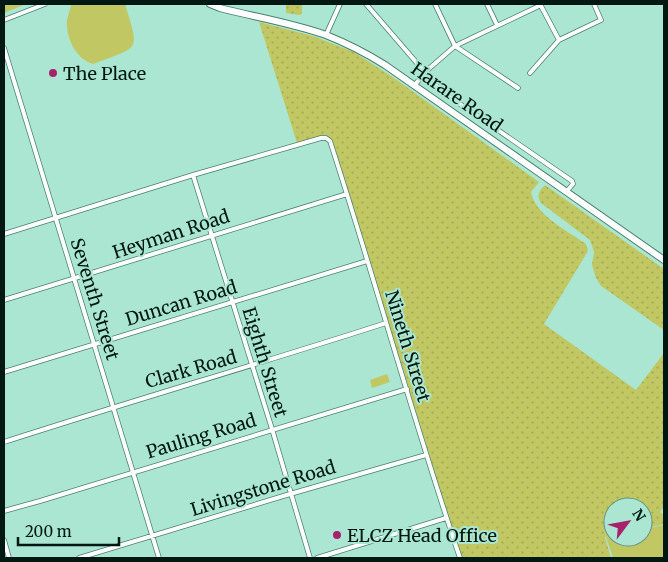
<svg xmlns="http://www.w3.org/2000/svg" width="668" height="562" viewBox="0 0 668 562" font-family="Merriweather,serif">
  <defs>
    <pattern id="grass-dots" width="8" height="8" patternUnits="userSpaceOnUse" patternTransform="scale(1.25)"><rect width="8" height="8" fill="#c1c863"/><path d="M2 2h.1M6 6h.1" fill="none" stroke="#a4ab55" stroke-width="1.8" stroke-linecap="round"/></pattern>
  </defs>
  <rect width="100%" height="100%" fill="#abe6d2"/>
  <!-- grass -->
  <path fill="url(#grass-dots)" d="M286,4H302V14L299,15L286,13Z
    M259,22L313,36L354,52L394,78L539,182L531,192C535,215 568,231 586,244L588,251L544,324L636,390L664,353V507L660,512L664,515V524L643,529V507H613V535L605,537L611,558H461L332,139L324,135L297,143Z
    M545,185L664,269V330L601,286L596,278L592,265L594,252L590,240L541,203C536,195 539,191 545,185Z"/>
  <!-- green -->
  <path fill="#c1c863" d="M4,4H26L4,13Z
    M74,4H125C140,53 140,46 93,64C78,60 67,41 67,25C66,19 70,11 71,5Z
    M387,374L390,382L372,388L370,380Z
    M664,525V558H613L606,537L613,535V537H643V529Z"/>
  <g fill="none" stroke-linecap="round" stroke-linejoin="round">
    <defs>
      <path id="minor" d="M366,4L441,91L572,181L573,184L566,192
        M435,4L455,46L518,88
        M487,4L497,25
        M540,4L559,40
        M4,20L45,4
        M326,35L340,4
        M4,48L159,558
        M530,73L559,40L601,20L594,4
        M415,85L424,73L455,46L541,5
        M193,175L272,429L310,558
        M4,234L193,175L321,138H326L330,141C375,279 413,420 460,558
        M4,300L347,194
        M4,372L367,261
        M4,442C131,401 259,364 386,323
        M4,511L40,501L407,389
        M4,540L9,558
        M79,558L290,494L426,455
        M317,558L446,518"/>
      <path id="trunk" d="M210,4L220,8C255,17 292,23 326,35C346,43 366,53 385,65L664,260"/>
    </defs>
    <!-- minor casing -->
    <use href="#minor" stroke="#498170" stroke-width="5.5"/>
    <!-- trunk casing -->
    <use href="#trunk" stroke="#498170" stroke-width="8"/>
    <!-- minor -->
    <use href="#minor" stroke="#fff" stroke-width="4"/>
    <!-- trunk -->
    <use href="#trunk" stroke="#fff" stroke-width="6"/>
  </g>
  <!-- markers -->
  <g fill="#a7216b" stroke="#abe6d2" stroke-width="2">
    <circle cx="53" cy="73" r="5"/>
    <circle cx="337" cy="535" r="5"/>
  </g>
  <g text-anchor="middle" dominant-baseline="central" stroke-width="4" stroke-linejoin="round" paint-order="stroke">
    <!-- poi labels -->
    <g font-size="18" fill="#011711" stroke="#abe6d2" text-anchor="start">
      <text x="63" y="73">The Place</text>
      <text x="347" y="535">ELCZ Head Office</text>
    </g>
    <!-- street labels -->
    <g font-size="18" fill="#011711" stroke="#abe6d2">
      <text transform="translate(457 97) rotate(35)">Harare Road</text>
      <text transform="translate(171 234) rotate(-18)">Heyman Road</text>
      <text transform="translate(95 299) rotate(73)">Seventh Street</text>
      <text transform="translate(181 303) rotate(-17)">Duncan Road</text>
      <text transform="translate(408 346) rotate(73)">Nineth Street</text>
      <text transform="translate(265 362) rotate(73)">Eighth Street</text>
      <text transform="translate(191 369) rotate(-16)">Clark Road</text>
      <text transform="translate(201 436) rotate(-17)">Pauling Road</text>
      <text transform="translate(263 488) rotate(-17)">Livingstone Road</text>
    </g>
  </g>
  <!-- border -->
  <rect width="668" height="562" fill="none" stroke="#011711" stroke-width="10"/>
  <!-- north arrow -->
  <g transform="translate(628 522) rotate(58)"><circle r="24" fill="#abe6d2" stroke="#679385"/>
  <path d="M0-4L9 19L0 12L-9 19Z" fill="#a7216b"/>
  <text y="-8" font-size="14" font-weight="bold" text-anchor="middle" fill="#011711">N</text>
  </g>
  <!-- scale -->
  <path d="M18 537v8h101v-8" fill="none" stroke="#011711" stroke-width="2.5"/>
  <text x="25" y="537" font-size="15" fill="#011711" stroke="#abe6d2" stroke-width="4" paint-order="stroke">200 m</text>
</svg>
